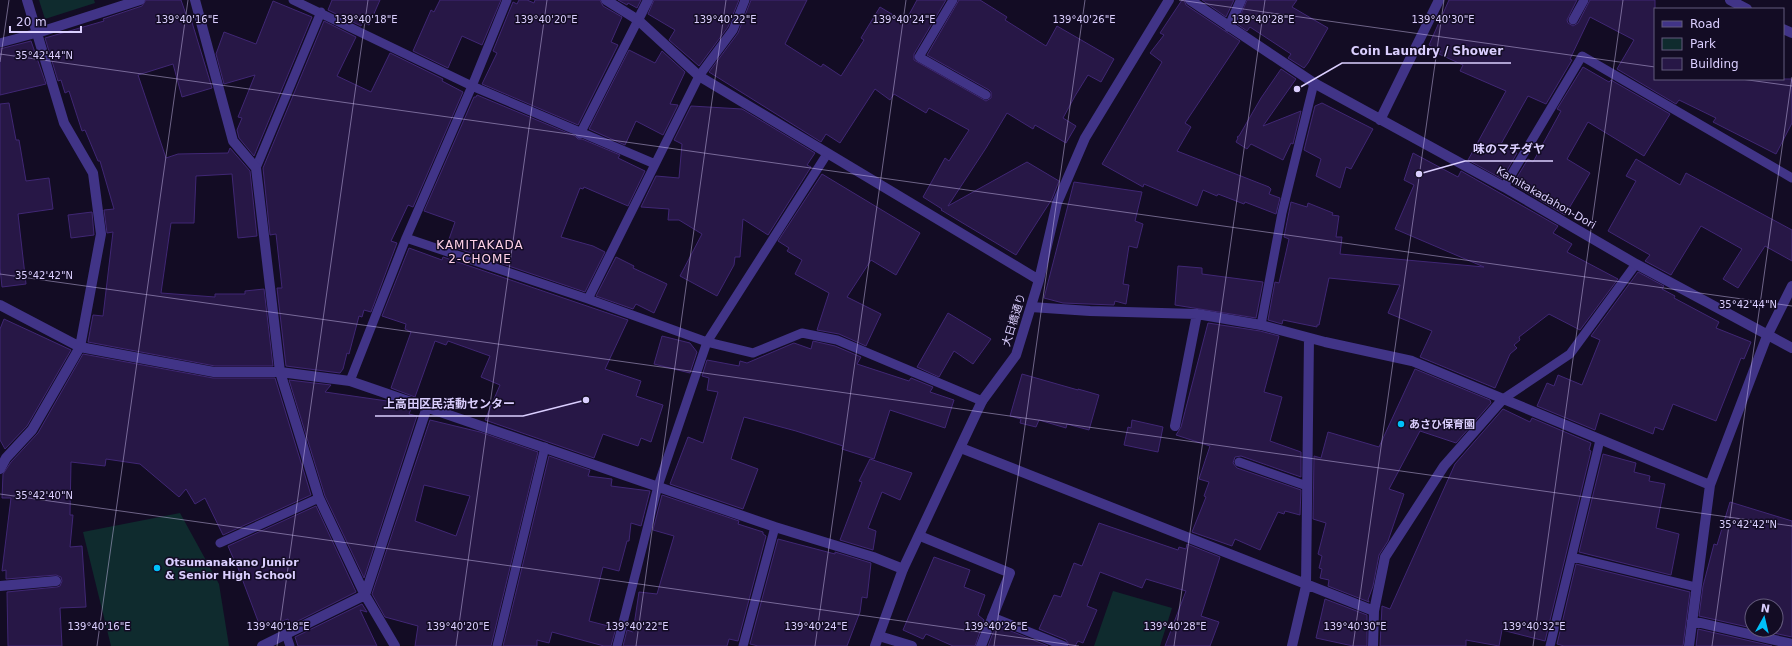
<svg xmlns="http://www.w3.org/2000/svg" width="1792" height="646" viewBox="0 0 1792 646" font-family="'DejaVu Sans','Noto Sans JP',sans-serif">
  <rect width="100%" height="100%" fill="#130c24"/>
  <!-- green -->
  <path fill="#0f2b2e" d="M39,0H94L95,3L45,19Z
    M180,513L219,584L229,646H111L83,532Z
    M1113,591L1172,608L1160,646H1094Z"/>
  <!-- building -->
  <path fill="#271746" stroke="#402774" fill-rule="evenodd" d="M146,0H181L188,20L191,19L212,88L182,97L173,64L138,75L166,158L178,154L228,153L230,148L250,171L257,236L238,238L232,174L196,176L194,223H171L161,293L215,297V294H245V291L264,289L273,366H215L88,342L93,315L103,316L113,232L107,233L104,210L114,209L100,161H98L85,130L82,131L69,91L65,93L61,80L58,81L45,38L104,21L103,19L142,6Z
    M332,0H380L369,25L363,22L361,26L328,10Z
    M440,0H501L482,45L462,36L448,68L413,51L431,10L434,12Z
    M519,0H527L534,3L535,0H600L603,6L622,17L611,42L618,45L578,125L482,84L497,53L493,51L513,2L517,4Z
    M618,0H641L637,8L628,3L627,5Z
    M654,0H739L728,27L699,66L669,40L675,30L648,14Z
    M751,0H807L785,44L821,67L823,64L841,76L864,40L861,38L880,7L905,22L917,0H946L914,54V60L986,101L991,98V92L989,90L927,55L959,0H980L1007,17L1005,20L1046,46L1057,26L1114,59L1101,82L1088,75L1075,96L1063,118L1076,126L1066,143L1035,125L1033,129L1007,113L986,148L948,206L1027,162L1059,181L1052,199L1016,255L941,210L942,209L923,197L945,158L949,161L969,130L929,108L926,113L894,94L890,100L875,89L840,143L826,134L821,142L709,72L738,33Z
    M1182,0H1184L1186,5L1240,41L1185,123L1191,127L1177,151L1269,187L1271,189L1269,194L1280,198L1276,214L1245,202L1244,204L1218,194L1217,196L1203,190L1197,206L1144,184L1143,187L1102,164L1162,62L1150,53L1164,35L1160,33Z
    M1202,0H1234L1226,17Z
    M1247,0H1297L1292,7L1328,28L1308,63L1304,68L1288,58L1291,54L1250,27L1247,31L1237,24Z
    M1449,0H1577L1567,20L1568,23L1573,26L1578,23L1590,0H1655V79H1792V123L1776,154L1713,122L1716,118L1679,100L1676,104L1617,69L1634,40L1590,17L1570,59L1572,60L1546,104L1528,96L1501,144L1517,153L1502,179L1468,160L1506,91L1460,71L1463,65L1439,54L1441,51L1429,45Z
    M273,1L312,17L254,156L239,138L237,130L242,118L238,117L255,75L224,84L216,54L224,32L256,44Z
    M324,21L356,37L337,76L371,92L390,53L443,79L442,81L463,92L413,207L408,205L391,241L397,243L371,312L364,310L362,317L359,316L349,354L347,353L343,369L340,373L286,366L277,288H282L276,234L270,235L263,168Z
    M31,41L46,84L0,95V49Z
    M629,50L655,63L662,51L685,72L670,104L678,105L663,135L636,121L625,145L589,129Z
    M1583,67L1609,82L1611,80L1670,114L1644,156L1588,122L1567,159L1590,173L1565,215L1513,184L1528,159L1533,162L1561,111L1557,109Z
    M1281,69L1296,79L1263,126L1301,111L1293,144L1291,143L1283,160L1251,144L1247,149L1236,142L1238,138L1237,137L1239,136L1261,98Z
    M477,95L575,136L578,139H582L620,155L618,158L645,171L628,206L584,187L583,189L580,188L561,237L593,246L605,252L585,292L447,245L455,222L424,211L474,97H476Z
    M9,103L16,140H19L26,181L49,178L53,209L18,214L26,284L2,287L0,268V104Z
    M1322,103L1373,129L1351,169L1346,167L1340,188L1316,176L1321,159L1304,150L1315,106Z
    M691,106L742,109L815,153L807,165L811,167L768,235L743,219L740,257H735L734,265L717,296L680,276L702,234L679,220H668L669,209L641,207L656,176L679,178L682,144L674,140Z
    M1413,153L1458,177L1461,171L1558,226L1553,233L1572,244L1567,252L1618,279L1580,330L1549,314L1519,337L1520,340L1514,345L1517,348L1510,354L1495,388L1420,357L1432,331L1388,313L1400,285L1329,278L1319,325H1317V327L1283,320L1282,324L1268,320L1275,282L1279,283L1289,239L1284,237L1291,202L1307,207L1308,203L1333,213L1332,215L1339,216L1336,237H1342L1340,254L1484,267L1395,229L1414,185L1404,180Z
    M1636,159L1680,185L1686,173L1792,230V261L1765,246L1738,288L1723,279L1742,249L1701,226L1671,275L1645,261L1650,255L1608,231L1636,181L1626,176Z
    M822,174L920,233L896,275L871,260L847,297L881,314L866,346L839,334L817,330L829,293L795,274L802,260L787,251L789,248L778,241Z
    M1074,182L1142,192L1135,221L1143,224L1137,248L1129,246L1123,284L1129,285L1126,304L1115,301L1114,305L1063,303L1044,298Z
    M92,212L94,235L71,238L68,215Z
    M409,248L442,260L443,257L628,320L605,369L641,381L636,396L663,405L651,442L641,438L638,446L603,434L594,458L485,420L500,385L481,377L490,356L448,341L446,345L435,341L415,397L391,388L411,332L405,329L406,324L382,316Z
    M616,257L634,266L633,268L667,284L654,313L636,304L633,309L596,296Z
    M1178,266L1202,268V274L1263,282L1256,318L1175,305Z
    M1638,272L1664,286L1662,289L1675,296L1674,298L1719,322L1716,328L1751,342L1744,359L1741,358L1716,421L1673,404L1663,430L1655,427L1653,434L1600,413L1595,430L1537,406L1547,383L1554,386L1558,375L1582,385L1600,340L1591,336Z
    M948,313L991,339L973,364L954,351L939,377L917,367Z
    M4,319L71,350L27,426L5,449L0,440V329Z
    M1208,323L1260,331L1279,336L1264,392L1282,397L1270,441L1301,452V477L1241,456L1235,457L1233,463L1237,468L1301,490L1300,515L1285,511L1284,514L1278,512L1260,550L1235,539L1232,546L1192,532L1206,497L1204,496L1209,482L1199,479L1210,446L1176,435L1181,427Z
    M662,336L690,343L697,352L690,373L654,364Z
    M813,341L835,346L861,357L857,364L909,381L911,378L933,387L930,392L954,400L945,428L890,410L874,459L842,449L843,446L796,431L744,417L731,459L758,469L743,509L670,484L688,437L703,443L718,392L707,390L709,378L702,376L707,360L739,366L740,361L747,363L794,343L811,349Z
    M83,354L213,378H275L311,495L223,535L205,498L195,504L186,489L179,497L140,464L106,459L105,466L71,462L70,515H73L70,547L82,546L86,607L60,608L62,646H8L7,592L57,587L60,586L62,581L61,577L56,575L6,579V570L2,571L11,498H2L3,474L11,462L38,433Z
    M1415,369L1490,400L1491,403L1456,443L1420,431L1389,489L1404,494L1388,541L1379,555L1373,586L1368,600L1369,602L1328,586L1329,580L1320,578L1322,569L1319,568L1322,556L1318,554L1326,523L1313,519L1314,456L1321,458L1328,432L1379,447Z
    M1022,374L1078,390V389L1099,395L1089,430L1067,424L1066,428L1039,420L1036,427L1020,423L1021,419L1010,416Z
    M289,380L331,385L325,392L387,401L411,409L409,414L417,416L364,578L325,496Z
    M1503,409L1530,422L1532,418L1591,443L1589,450L1591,451L1545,641L1502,630L1499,646L1466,640V646H1380L1382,606L1390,609L1455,464Z
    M430,420L480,432L538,452L491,646H415L418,626L385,617L372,594ZM424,485L470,496L456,536L415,521Z
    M1132,420L1163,427L1158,452L1124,445L1128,427L1131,428Z
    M1603,454L1636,463L1634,472L1650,476L1649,481L1665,484L1656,528L1679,534L1671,575L1579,552Z
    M549,456L590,470L588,476L612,479L611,486L650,491L641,526L631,523L629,541H627L619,571L603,567L589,621L616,628L611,646H604L552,632L549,643L537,640V646H503Z
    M870,459L912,473L900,500L882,492L868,528L876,531L873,550L840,540L862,482L859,481Z
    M662,495L739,521L738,524L763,532V534L766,536L738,641L729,639L727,646H623L627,630L633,632L639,592L657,594L674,536L653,530Z
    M1730,502L1792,521V637L1760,630H1776V606H1752V628L1699,616L1703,586L1714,544L1717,545Z
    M316,506L356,592L290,625L288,619L261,629L235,560H234L228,546Z
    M1099,523L1178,550L1179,547L1186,549L1187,544L1220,557L1201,616L1219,622L1210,646H1165L1186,591L1146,579L1142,588L1100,572L1087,606L1097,610L1083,643L1078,641L1075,646H1070L1066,640L1039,629L1054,595L1061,597L1074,563L1082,566Z
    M778,539L835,554V552L871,563L867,598L862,597L860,612L847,646H758L750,644Z
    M934,557L970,570L964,587L985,595L978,615L984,620L975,646H953L926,634L923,639L903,630Z
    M1576,564L1690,592L1683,646H1564L1557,644Z
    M1325,599L1367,615V646H1353L1316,638Z
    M362,604L367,612L360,610L377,646H298L295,637Z
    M996,625L1048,646H988Z
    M1698,629L1772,646H1696Z"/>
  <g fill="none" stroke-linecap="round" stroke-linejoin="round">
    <!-- service -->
    <path stroke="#413487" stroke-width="9" d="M293,0L472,86L655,164
      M953,0L919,57L986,95
      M1573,20L1584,0
      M0,43L37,33
      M580,134L638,20
      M256,168L321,12
      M1504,187L1582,56L1792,178
      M406,238L588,299L707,342L753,353L802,333L837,340L982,401
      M588,299L699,76L733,30L745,0
      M1261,325L1282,213L1314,83
      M350,381L406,238L472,86L507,0
      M1503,399L1570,354L1636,264
      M1239,462L1307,486
      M220,543L319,498
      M1572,557L1696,587
      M992,617L1064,646
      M286,634L290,646
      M497,646L545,447
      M617,646L658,486L707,342L827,154
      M743,646L775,527
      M1550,646L1600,440"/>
    <!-- minor -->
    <path stroke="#413487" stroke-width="10" d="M195,0L233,141L256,168L280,372L319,498L365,595L395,646
      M606,0L638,20L699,76L1039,280
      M1190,0L1314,83L1504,187L1636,264L1792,348
      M1730,0L1747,9
      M638,20L648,0
      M1229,27L1241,0
      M1783,29L1792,33
      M37,33L140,0
      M1380,120L1439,0
      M0,305L80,347L214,372H280L350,381L775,527L873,557L903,569
      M1031,307L1090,311L1197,314L1261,325L1325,342L1412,361L1710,485
      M982,401L1016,355L1039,280L1057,203L1085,138L1169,0
      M1175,426L1197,314
      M961,448L1374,611
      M0,469L6,458L32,430L80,347L101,234L93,173L64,123L27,0
      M920,536L1010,573L981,646
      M0,586L56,581
      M1692,621L1792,644
      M879,636L912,646
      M262,646L365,595L427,407
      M1292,646L1306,586L1309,338
      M1373,646L1374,611L1385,557L1444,466L1503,399
      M1689,646L1710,485L1767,336L1792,286"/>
    <!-- tertiary -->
    <path stroke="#413487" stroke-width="10" d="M875,646L903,569L982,401"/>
  </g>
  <!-- ticks -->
  <path fill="none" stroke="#dbcfff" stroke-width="1" stroke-opacity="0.45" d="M1179,0L1655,67M0,54L1792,306M0,62L9,0M1741,79L1792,86M0,274L1792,526M0,494L1079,646M97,646L188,0M277,646L368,0M456,646L547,0M636,646L726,0M815,646L906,0M994,646L1085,0M1174,646L1265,0M1353,646L1444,0M1533,646L1623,0M1712,646L1792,77"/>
  <!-- markers -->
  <g fill="#00c1fa" stroke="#130c24" stroke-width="1.5">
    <circle cx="1401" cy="424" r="4"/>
    <circle cx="157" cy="568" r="4"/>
  </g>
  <g text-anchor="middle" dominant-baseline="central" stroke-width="3" stroke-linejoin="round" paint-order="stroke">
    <!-- street labels -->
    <g font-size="11" fill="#dbcfff" stroke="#130c24">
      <text transform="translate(1546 198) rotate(30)">Kamitakadahon-Dori</text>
      <text transform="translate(1014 320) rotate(-73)">大日橋通り</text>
    </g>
    <!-- poi labels -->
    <g font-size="11" font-weight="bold" fill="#dbcfff" stroke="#130c24" text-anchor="start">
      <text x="1409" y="424">あさひ保育園</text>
      <text x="165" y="562">Otsumanakano Junior<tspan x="165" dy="13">&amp; Senior High School</tspan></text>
    </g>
    <!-- neighbourhood labels -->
    <g font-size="12" letter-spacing="1" fill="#ffd1e8" stroke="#130c24">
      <text x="480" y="245">KAMITAKADA<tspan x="480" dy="14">2-CHOME</tspan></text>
    </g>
  </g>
  <g font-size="10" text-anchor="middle" fill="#dbcfff" stroke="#130c24" stroke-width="3" stroke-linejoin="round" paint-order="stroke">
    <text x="187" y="23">139°40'16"E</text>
    <text x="366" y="23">139°40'18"E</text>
    <text x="546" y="23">139°40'20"E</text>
    <text x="725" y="23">139°40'22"E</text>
    <text x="904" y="23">139°40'24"E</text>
    <text x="1084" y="23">139°40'26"E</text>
    <text x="1263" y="23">139°40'28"E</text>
    <text x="1443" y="23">139°40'30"E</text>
    <text x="44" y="59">35°42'44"N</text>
    <text x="44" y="279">35°42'42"N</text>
    <text x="1748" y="308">35°42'44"N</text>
    <text x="44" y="499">35°42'40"N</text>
    <text x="1748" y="528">35°42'42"N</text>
    <text x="99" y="630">139°40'16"E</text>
    <text x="278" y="630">139°40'18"E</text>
    <text x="458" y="630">139°40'20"E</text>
    <text x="637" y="630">139°40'22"E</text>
    <text x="816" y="630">139°40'24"E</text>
    <text x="996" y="630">139°40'26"E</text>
    <text x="1175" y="630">139°40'28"E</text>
    <text x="1355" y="630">139°40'30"E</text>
    <text x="1534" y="630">139°40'32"E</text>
  </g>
  <!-- callouts -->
  <path fill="none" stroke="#dbcfff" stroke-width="1.5" d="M1297 89L1342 63H1511M1419 174L1465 161H1553M586 400L523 416H375"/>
  <g fill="#dbcfff" stroke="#130c24" stroke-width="1.5">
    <circle cx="1297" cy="89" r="4"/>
    <circle cx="1419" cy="174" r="4"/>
    <circle cx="586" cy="400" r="4"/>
  </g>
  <g font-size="12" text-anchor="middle" font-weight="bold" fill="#dbcfff" stroke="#130c24" stroke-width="3" stroke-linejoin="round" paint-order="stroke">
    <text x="1427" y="55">Coin Laundry / Shower</text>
    <text x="1509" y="153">味のマチダヤ</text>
    <text x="449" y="408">上高田区民活動センター</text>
  </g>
  <!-- legend -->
  <rect x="1654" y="8" width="130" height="72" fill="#130c24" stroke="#635a7c"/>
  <rect x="1662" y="21" width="20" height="6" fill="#413487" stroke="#635a7c"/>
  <text x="1690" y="28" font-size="12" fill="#dbcfff">Road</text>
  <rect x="1662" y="38" width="20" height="12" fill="#0f2b2e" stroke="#635a7c"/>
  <text x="1690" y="48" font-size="12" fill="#dbcfff">Park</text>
  <rect x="1662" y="58" width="20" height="12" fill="#271746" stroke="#635a7c"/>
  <text x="1690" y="68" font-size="12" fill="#dbcfff">Building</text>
  <!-- north arrow -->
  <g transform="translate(1764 618) rotate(8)"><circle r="19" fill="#130c24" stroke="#635a7c"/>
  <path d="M0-3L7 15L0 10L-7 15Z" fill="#00c1fa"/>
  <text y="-6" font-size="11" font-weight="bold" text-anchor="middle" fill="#dbcfff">N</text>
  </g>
  <!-- scale -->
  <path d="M10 26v6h71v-6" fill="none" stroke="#dbcfff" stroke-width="2"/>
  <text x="16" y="26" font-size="12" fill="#dbcfff" stroke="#130c24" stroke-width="3" paint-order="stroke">20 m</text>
</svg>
